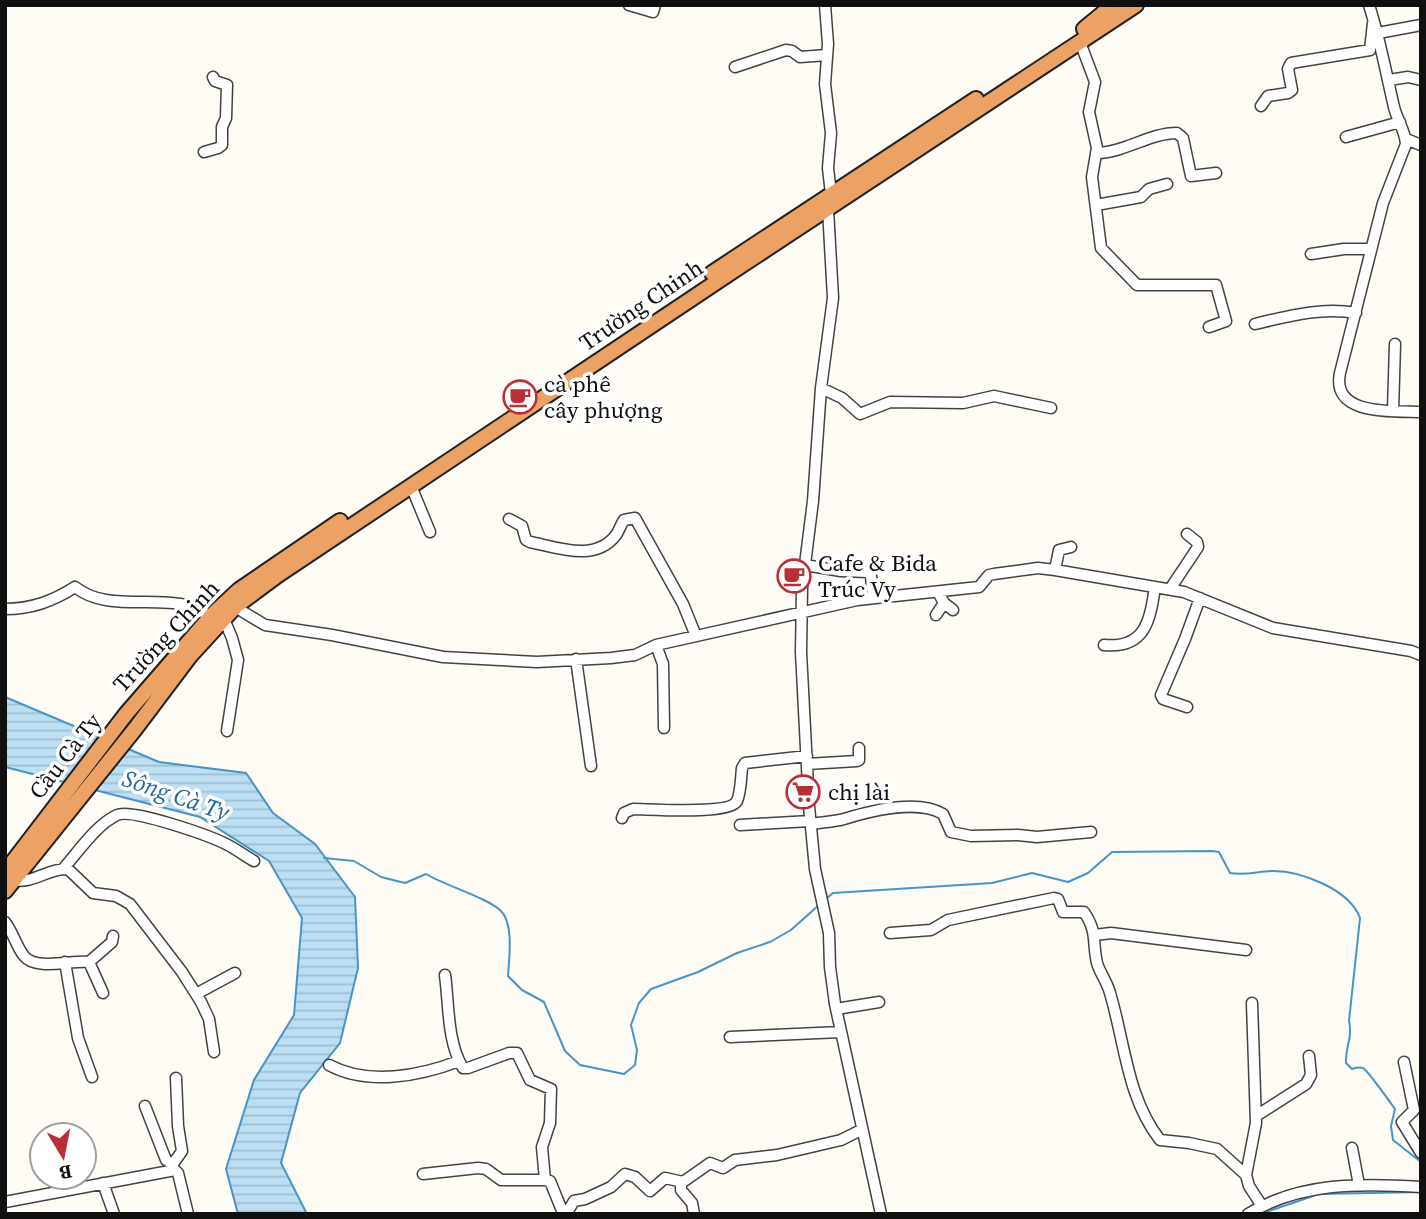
<svg xmlns="http://www.w3.org/2000/svg" width="1426" height="1219" viewBox="0 0 1426 1219" font-family="'Source Serif 4',serif">
  <defs>
    <pattern id="water-rules" width="6" height="5" patternUnits="userSpaceOnUse" patternTransform="scale(1.75)"><rect width="6" height="5" fill="#bcdff3"/><path d="M0 2.5h6" fill="none" stroke="#a1becf"/></pattern>
  </defs>
  <rect width="100%" height="100%" fill="#fefcf5"/>
  <!-- water -->
  <path fill="url(#water-rules)" stroke="#4794c6" stroke-width="2" d="M5,697L159,762L246,773L273,813L315,844L355,897L358,968L340,1043L300,1093L281,1163L307,1214H238L226,1169L254,1080L294,1015L302,918L269,861L200,817L5,767Z"/>
  <g fill="none" stroke-linecap="round" stroke-linejoin="round">
    <!-- stream -->
    <path stroke="#4794c6" stroke-width="2" d="M324,858L354,861L381,877L405,883L426,874C446,886 488,898 501,911C514,924 509,959 508,976L522,990L544,1002L565,1051L580,1065L624,1074L635,1065L637,1050L631,1025L639,1003L651,989L698,972L737,953L770,942L791,930L820,904
      M827,898L833,893L992,883L1032,873L1068,882L1088,873L1112,852L1212,851L1219,852L1230,873C1245,876 1259,871 1273,871C1302,871 1350,890 1360,918L1349,1021C1353,1039 1345,1046 1346,1063L1352,1069C1355,1068 1359,1067 1363,1068C1367,1070 1390,1102 1395,1109L1391,1126L1393,1140L1421,1162
      M1260,1214L1319,1194L1421,1192"/>
    <defs>
      <path id="minor" d="M629,5L653,12L655,5
        M825,5L828,44L825,84L831,133L828,168L831,194L828,209L833,298L821,388L813,501L802,588L801,652L809,806L815,869L829,933L830,967L835,1004L881,1214
        M1369,5C1380,39 1386,73 1394,107C1397,120 1405,130 1406,144L1383,203L1340,373C1331,416 1393,411 1421,412
        M1378,33L1421,25
        M1080,42L1095,82L1089,112L1097,148L1092,177L1101,248L1137,285H1216L1226,321L1209,327
        M735,67L786,50L792,51L800,57L827,55
        M1389,80L1408,77L1421,80
        M1261,106L1268,96L1288,93L1292,90L1288,69L1291,63L1370,50L1373,23
        M1346,137L1400,122
        M1406,139L1421,145
        M204,152L218,148L222,145V127L226,118L227,85L215,81L213,77
        M1096,153C1124,153 1149,133 1177,133L1183,138L1191,176L1216,173
        M1096,205L1141,197L1149,189L1167,184
        M1311,254L1344,249H1371
        M1255,324C1289,316 1321,307 1356,313
        M821,388L842,398L860,414L890,402L963,403L994,396L1051,408
        M1393,411L1395,344
        M411,486L430,532
        M509,519L522,526L526,540L530,542C556,547 595,563 616,535C619,531 621,524 624,520L635,518L683,604L696,636
        M805,565L841,571L868,572L871,576L873,598
        M1055,570L1059,550L1071,547
        M1170,589L1198,547L1197,542L1187,534
        M938,592L944,603L953,610
        M235,607L265,625L332,635L443,657L537,662L611,658L635,655L656,645L857,600L979,587L989,575L994,574L1038,568L1055,570L1184,592L1273,628L1411,651L1421,655
        M5,609C32,609 53,601 75,587C105,611 150,597 185,605C194,607 202,612 211,616
        M936,615L944,603
        M224,619L232,638L238,660L227,731
        M656,645L663,664L664,728
        M1104,645C1145,649 1150,621 1155,587
        M576,659L591,766
        M1187,707L1163,699L1161,695L1185,639L1200,598
        M807,764L857,761L859,760V748
        M622,818L624,813L633,809C649,809 730,815 737,801C741,792 741,777 742,768L745,763L807,756
        M811,824C822,822 834,822 844,819C870,811 918,799 943,814L951,832L971,836L1018,835L1037,837L1091,832
        M740,825L810,821
        M63,869C79,851 96,825 117,815C132,808 210,836 226,844C236,849 245,856 254,861
        M13,880C34,884 48,868 68,869L93,893L116,896L130,904L182,972L201,1002L209,1019L214,1052
        M5,922C13,932 16,946 24,956C36,971 71,960 89,962L103,993
        M890,933L931,930L948,920L1054,898L1058,899L1063,912H1084C1098,933 1092,941 1097,963C1100,973 1107,982 1110,993C1125,1043 1127,1098 1160,1140L1189,1143L1217,1149L1246,1175
        M1095,935L1111,933L1246,950
        M65,962L78,1038L92,1077
        M89,962L112,942L113,936
        M445,975C449,1004 447,1042 463,1068H468L509,1053H517L530,1080L551,1089L550,1123L542,1147L545,1180L550,1181L563,1213L568,1211L574,1201L585,1199L611,1187L625,1174L635,1177L650,1191L665,1178L683,1182L710,1163L723,1168L735,1160L777,1155L841,1140L861,1130
        M196,994L235,973
        M1252,1003L1256,1123L1246,1175L1249,1186L1262,1206
        M836,1009L879,1002
        M730,1037L841,1032
        M1404,1062L1414,1110L1402,1122L1421,1153
        M329,1065C368,1086 420,1076 459,1061
        M145,1106L166,1160L173,1164
        M1256,1116L1306,1084L1311,1075L1309,1056
        M1352,1148L1359,1185
        M173,1170V1164L182,1151L178,1126L176,1078
        M423,1174L478,1168L486,1169L501,1180H545
        M681,1182V1190L692,1203L694,1214
        M103,1183L114,1214
        M5,1202L175,1170L178,1173L188,1214
        M1248,1214C1300,1182 1362,1183 1421,1187"/>
      <path id="highway" d="M1084,29L1113,5
        M712,273L976,99
        M5,872L126,714L211,616L239,590L340,521
        M5,891L135,729L190,656L235,607L278,575L730,273L1136,5"/>
    </defs>
    <!-- minor casing -->
    <use href="#minor" stroke="#434343" stroke-width="13"/>
    <!-- highway casing -->
    <use href="#highway" stroke="#212121" stroke-width="18"/>
    <!-- minor -->
    <use href="#minor" stroke="#fff" stroke-width="10"/>
    <!-- highway -->
    <use href="#highway" stroke="#eca265" stroke-width="14"/>
  </g>
  <!-- icons -->
  <defs>
    <symbol id="cafe-ring" viewBox="-11 -11 22 22"><circle r="9.5" fill="#fff" stroke="#b92f37" stroke-width="1.5"/><path d="M-5.5-4.5H6V0H3Q3 3.5 0 3.5H-2.5Q-5.5 3.5-5.5 0ZM3-3.2v2h1.7v-2ZM-6 4.5H4V6H-6Z" fill="#b92f37"/></symbol>
    <symbol id="supermarket-ring" viewBox="-11 -11 22 22"><circle r="9.5" fill="#fff" stroke="#b92f37" stroke-width="1.5"/><path d="M-6-5.5h2.5l.6 2H6L4.5 2H-2.5L-4.4-4H-6ZM-1.5 3.2a1.3 1.3 0 1 0 .1 0ZM3 3.2a1.3 1.3 0 1 0 .1 0Z" fill="#b92f37"/></symbol>
  </defs>
  <g fill-rule="evenodd">
    <use href="#cafe-ring" x="501" y="378" width="38" height="38"/>
    <use href="#cafe-ring" x="775" y="557" width="38" height="38"/>
    <use href="#supermarket-ring" x="784" y="773" width="38" height="38"/>
  </g>
  <g text-anchor="middle" dominant-baseline="central" stroke-width="7" stroke-linejoin="round" paint-order="stroke">
    <!-- street labels -->
    <g font-size="23" fill="#101010" stroke="#fff">
      <text transform="translate(641 305) rotate(-34)">Trường Chinh</text>
      <text transform="translate(166 636) rotate(-47)">Trường Chinh</text>
      <text transform="translate(65 756) rotate(-52)">Cầu Cà Ty</text>
    </g>
    <!-- poi labels -->
    <g font-size="23" fill="#101010" stroke="#fff" text-anchor="start">
      <text x="544" y="384">cà phê<tspan x="544" dy="26">cây phượng</tspan></text>
      <text x="818" y="563">Cafe &amp; Bida<tspan x="818" dy="26">Trúc Vy</tspan></text>
      <text x="828" y="792">chị lài</text>
    </g>
    <!-- water labels -->
    <g font-size="24" font-style="italic" fill="#20679c" stroke="#fff">
      <text transform="translate(176 795) rotate(19)">Sông Cà Ty</text>
    </g>
  </g>
  <!-- border -->
  <rect width="1426" height="1219" fill="none" stroke="#101010" stroke-width="14"/>
  <!-- north arrow -->
  <g transform="translate(63 1156) rotate(170)"><circle r="33" fill="#ffffff" stroke="#9f9f9f" stroke-width="2"/>
  <path d="M0-5L12 26L0 18L-12 26Z" fill="#b92f37"/>
  <text y="-10" font-size="19" font-weight="bold" text-anchor="middle" fill="#101010">B</text>
  </g>
</svg>
